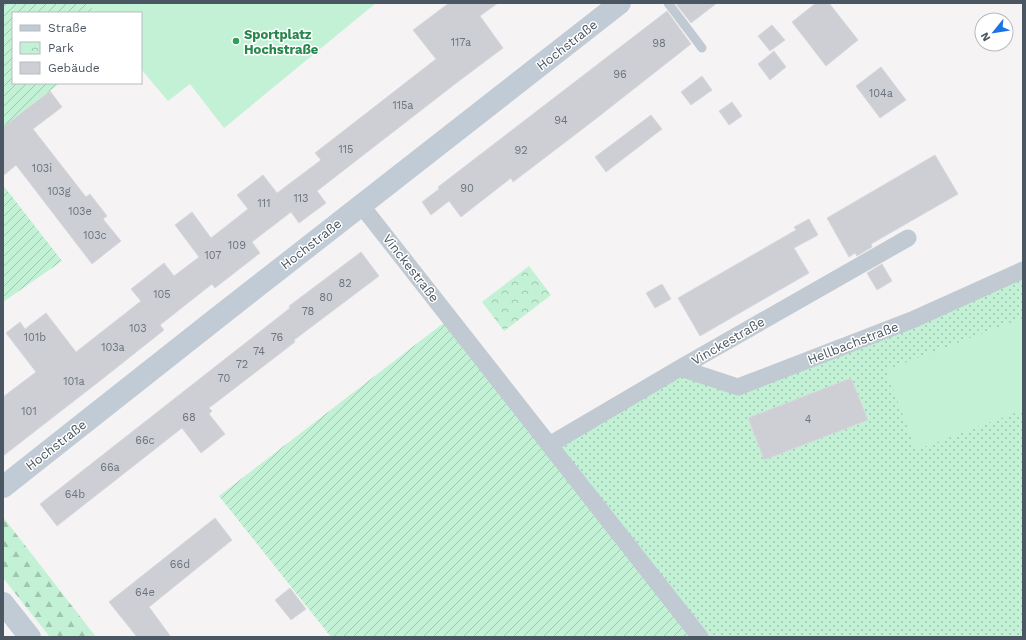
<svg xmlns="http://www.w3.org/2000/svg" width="1026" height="640" viewBox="0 0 1026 640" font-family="'Work Sans',sans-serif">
  <defs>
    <pattern id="grass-dots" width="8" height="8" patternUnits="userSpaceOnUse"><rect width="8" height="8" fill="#c3f1d5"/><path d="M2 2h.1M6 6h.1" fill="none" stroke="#a0c6b0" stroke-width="1.8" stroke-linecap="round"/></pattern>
    <pattern id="forest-firs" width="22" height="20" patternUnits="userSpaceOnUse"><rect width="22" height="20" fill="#c3f1d5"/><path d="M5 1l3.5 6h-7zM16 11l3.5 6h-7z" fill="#a0c6b0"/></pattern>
    <pattern id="park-crowns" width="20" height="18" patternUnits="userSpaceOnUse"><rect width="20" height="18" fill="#c3f1d5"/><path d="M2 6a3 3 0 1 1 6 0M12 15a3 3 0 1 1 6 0" fill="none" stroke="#a0c6b0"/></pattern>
    <pattern id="garden-furrows" width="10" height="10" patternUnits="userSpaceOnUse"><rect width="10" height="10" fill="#c3f1d5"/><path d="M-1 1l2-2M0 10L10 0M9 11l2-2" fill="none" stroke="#a0c6b0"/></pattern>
  </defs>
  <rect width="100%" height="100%" fill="#f5f3f3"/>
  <!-- grass -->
  <path fill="url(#grass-dots)" d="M1023,270V637H700L549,445L680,368L738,387Z"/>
  <!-- forest -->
  <path fill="url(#forest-firs)" d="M3,517L96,637H50L3,578Z"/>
  <!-- park -->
  <path fill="url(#park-crowns)" d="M529,266L551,295L504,331L482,302Z"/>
  <!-- garden -->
  <path fill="url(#garden-furrows)" d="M3,3H87L96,13H13V83H60L3,127Z
    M3,185L62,261L3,302Z
    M450,318L700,637H331L219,496Z"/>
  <!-- pitch -->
  <path fill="#c3f1d5" d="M87,3H376L224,128L190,84L168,101L141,69V13H96Z
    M1020,319L1023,327V410L916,450L886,370Z"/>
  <!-- building -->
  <path fill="#cdcfd5" stroke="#d7d9de" d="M449,3H498L480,16L503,48L455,84L317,191L326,203L299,223L291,212L252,242L260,253L215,288L212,284L160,325L164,330L101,380L3,456V397L36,372L6,333L20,322L25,329L46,313L76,352L141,301L131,289L164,263L174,276L199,257L175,225L192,212L211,238L248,209L237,195L263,175L277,193L321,160L315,153L436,59L413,30Z
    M677,3H717L691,23L676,4Z
    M816,3H829L858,40L826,66L792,22Z
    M667,11L691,44L593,121L513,182L511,178L461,217L449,201L431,215L422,202L439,189L438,187Z
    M772,25L785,40L770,51L758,36Z
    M774,51L786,67L770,80L758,64Z
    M881,67L906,100L880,118L856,86Z
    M702,76L712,90L691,105L681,92Z
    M50,91L62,107L33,129L86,197L90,194L107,216L103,219L121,241L92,264L16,165L3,176V127Z
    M732,102L742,116L729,125L719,111Z
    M651,115L662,129L606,172L595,157Z
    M935,155L958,194L871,244L872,247L857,256L855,253L849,257L827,218Z
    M809,219L818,235L794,248L809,273L700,336L678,298L796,230L794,227Z
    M361,252L379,276L294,340L295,342L209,408L212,411L209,414L225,434L201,453L182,428L57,526L40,504L290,308L289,306Z
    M882,264L892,281L877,290L867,273Z
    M662,284L671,299L655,308L646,293Z
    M851,378L868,420L764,460L748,418Z
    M215,518L232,540L149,607L171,637H137L109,602Z
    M290,588L306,609L291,620L275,600Z"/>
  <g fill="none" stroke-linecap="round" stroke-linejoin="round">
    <!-- lane -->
    <path stroke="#c1cad2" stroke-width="9" d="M668,3L702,48"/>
    <!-- street -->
    <path stroke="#c1cad2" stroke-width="17" d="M361,205L700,637
      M680,368L738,387L912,320L1023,270
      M549,445L680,368L908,238"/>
    <!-- secondary -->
    <path stroke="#c1cbd6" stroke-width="22" d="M3,487L217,318L620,3
      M3,603L30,637"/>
  </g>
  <!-- markers -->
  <circle fill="#2e9e5b" stroke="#fff" stroke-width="1.5" cx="236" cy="41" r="4"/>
  <g text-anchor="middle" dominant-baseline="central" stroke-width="3" stroke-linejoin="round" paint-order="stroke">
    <!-- number labels -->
    <g font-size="11" fill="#6b747e">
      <text x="461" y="42">117a</text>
      <text x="659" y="43">98</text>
      <text x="620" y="74">96</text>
      <text x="881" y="93">104a</text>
      <text x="403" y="105">115a</text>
      <text x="561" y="120">94</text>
      <text x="346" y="149">115</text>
      <text x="521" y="150">92</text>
      <text x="42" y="168">103i</text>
      <text x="467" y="188">90</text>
      <text x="59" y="191">103g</text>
      <text x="301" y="198">113</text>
      <text x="264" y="203">111</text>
      <text x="80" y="211">103e</text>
      <text x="95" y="235">103c</text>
      <text x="237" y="245">109</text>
      <text x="213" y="255">107</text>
      <text x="345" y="283">82</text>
      <text x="162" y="294">105</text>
      <text x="326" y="297">80</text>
      <text x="308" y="311">78</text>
      <text x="138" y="328">103</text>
      <text x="35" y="337">101b</text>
      <text x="277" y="337">76</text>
      <text x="113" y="347">103a</text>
      <text x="259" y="351">74</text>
      <text x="242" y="364">72</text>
      <text x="224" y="378">70</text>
      <text x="74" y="381">101a</text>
      <text x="29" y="411">101</text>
      <text x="189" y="417">68</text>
      <text x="808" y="419">4</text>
      <text x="145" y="440">66c</text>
      <text x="110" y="467">66a</text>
      <text x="75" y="494">64b</text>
      <text x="180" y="564">66d</text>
      <text x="145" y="592">64e</text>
    </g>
    <!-- leisure labels -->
    <g font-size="13" font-weight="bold" fill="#27864d" stroke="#fff" text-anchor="start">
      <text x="244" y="34">Sportplatz<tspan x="244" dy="15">Hochstraße</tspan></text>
    </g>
    <!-- street labels -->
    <g font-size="13" fill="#4a5661" stroke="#fff">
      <text transform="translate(567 45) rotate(-38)">Hochstraße</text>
      <text transform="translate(311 244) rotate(-38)">Hochstraße</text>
      <text transform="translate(411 268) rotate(52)">Vinckestraße</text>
      <text transform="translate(728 341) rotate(-30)">Vinckestraße</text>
      <text transform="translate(853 343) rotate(-21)">Hellbachstraße</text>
      <text transform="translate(56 445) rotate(-38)">Hochstraße</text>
    </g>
  </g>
  <!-- border -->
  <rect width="1026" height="640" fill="none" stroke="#4a5661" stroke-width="8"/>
  <!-- legend -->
  <rect x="12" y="12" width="130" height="72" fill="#ffffff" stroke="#b7bbc0"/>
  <rect x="20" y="25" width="20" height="6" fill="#c1cbd6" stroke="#b7bbc0"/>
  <text x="48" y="32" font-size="12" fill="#4a5661">Straße</text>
  <rect x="20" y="42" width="20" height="12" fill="url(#park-crowns)" stroke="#b7bbc0"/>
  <text x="48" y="52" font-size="12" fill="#4a5661">Park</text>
  <rect x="20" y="62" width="20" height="12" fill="#cdcfd5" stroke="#b7bbc0"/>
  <text x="48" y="72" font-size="12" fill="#4a5661">Gebäude</text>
  <!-- north arrow -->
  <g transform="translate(994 32) rotate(240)"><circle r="19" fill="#ffffff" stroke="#b7bbc0"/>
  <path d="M0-3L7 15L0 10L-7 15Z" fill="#1a73e8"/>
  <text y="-6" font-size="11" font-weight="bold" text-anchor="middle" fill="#4a5661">N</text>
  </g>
</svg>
